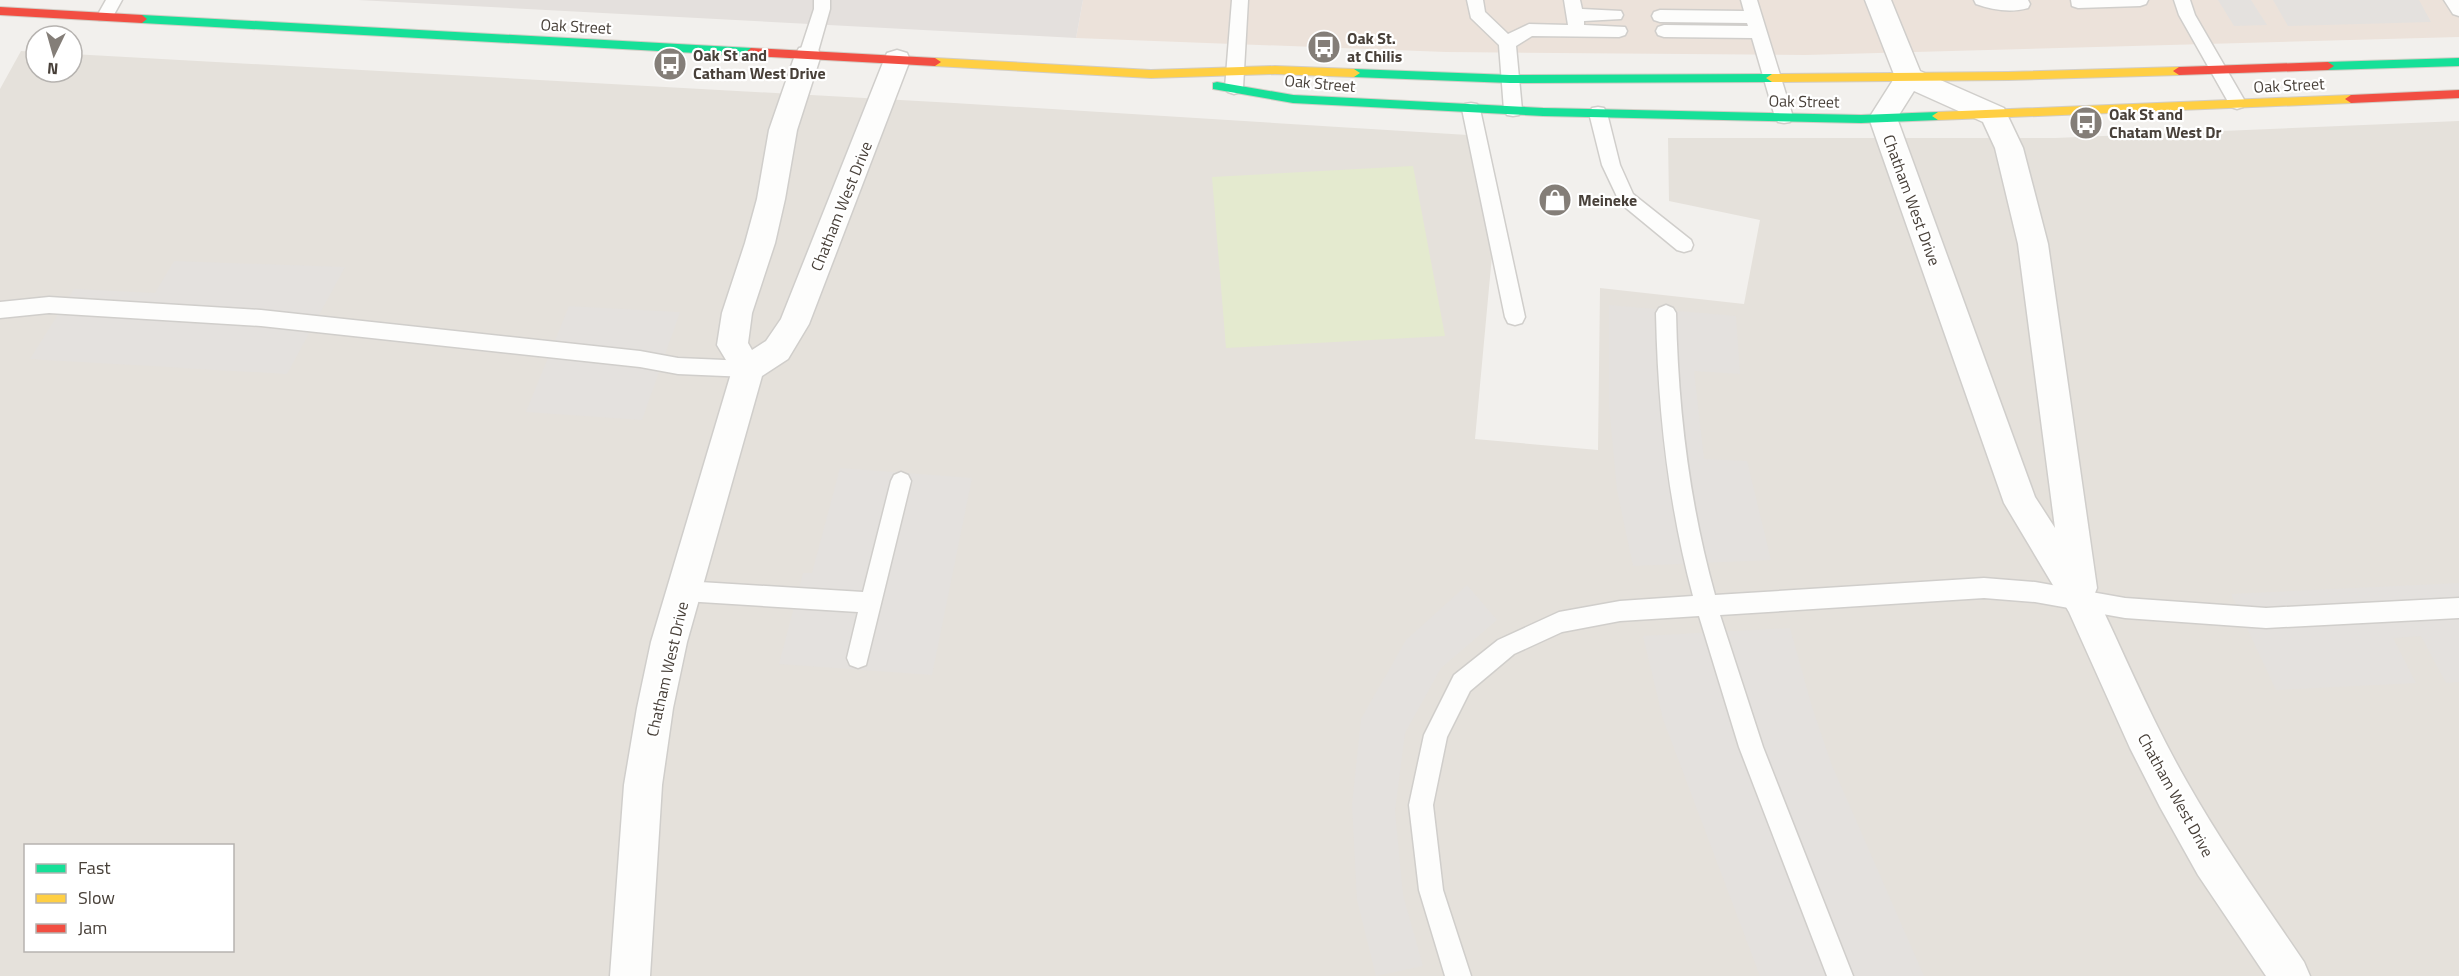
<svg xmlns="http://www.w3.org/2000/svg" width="2459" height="976" viewBox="0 0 2459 976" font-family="'Titillium Web',sans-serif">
  <rect width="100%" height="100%" fill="#f2f0ed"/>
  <!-- residential -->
  <path fill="#e5e1db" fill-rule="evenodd" d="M21,51L36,52V72H72V54L954,103L1484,136L1494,234L1475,439L1598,450L1600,288L1744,304L1760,220L1669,201L1668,138H2055L2459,121V976H0V89ZM26,846H232V950H26Z"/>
  <!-- commercial -->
  <path fill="#ece2da" d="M1083,0H2459V37L1805,55L1446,52L1076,38Z"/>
  <!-- industrial -->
  <path fill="#e4e0dd" d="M358,0H1083L1076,38Z"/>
  <!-- green -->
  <path fill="#e4eacf" d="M1413,166L1445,336L1226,348L1212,177Z"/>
  <!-- parking -->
  <path fill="#e4e1de" d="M2218,0H2251L2267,25L2234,26Z
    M2273,0H2419L2431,22L2288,26Z
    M174,261L345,267L287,374L30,359L74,289L155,293Z
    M1609,305L1736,316L1740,374L1694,371L1704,459L1747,461L1771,560L1633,566L1617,490L1609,406Z
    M569,306L680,312L642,420L526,412Z
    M840,468L972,478L932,675L779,664L803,573H812Z
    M2459,583V682L2446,683L2421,636L2393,638L2416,683L2276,690L2231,594Z
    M1467,585L1497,620L1441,668L1405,733L1395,811L1403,895L1423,966L1376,976L1357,900L1352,805L1361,719L1406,640Z
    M1790,628L1812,707L1831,763L1924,976H1760L1663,719L1643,636Z"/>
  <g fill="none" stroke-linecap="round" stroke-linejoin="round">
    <defs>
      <path id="lane" d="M106,0H122L111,20H99L97,16Z
        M814,0H830V9L817,55L814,59H802L799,55L814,9Z
        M1232,0H1248L1243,88L1240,92L1234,94L1228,92L1225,88Z
        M1467,0H1483L1485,12L1508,34L1529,24L1568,25L1564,0H1580L1582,9L1621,11L1623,15L1621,19L1584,21V25L1625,27L1627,31L1625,35L1619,37L1532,36L1516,46L1522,110L1519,115L1513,116L1507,115L1504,110L1499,45L1471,18Z
        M1741,0H1757L1793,117L1790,122L1784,123L1778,122L1775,117L1752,38L1664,37L1658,35L1656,31L1658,27L1664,25L1748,26L1747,23L1660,22L1654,20L1652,16L1654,12L1660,10L1744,11Z
        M1974,0H2028L2030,4L2028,8C2010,13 1993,10 1976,4Z
        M2071,0H2148L2146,4L2140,6L2078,8L2072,6Z
        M2174,0H2190L2195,15L2246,103L2243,107L2237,109L2231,107L2179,15Z
        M2444,0H2459V16L2453,14Z
        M1471,103L1477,104L1480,109L1525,317L1522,323L1515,325L1508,323L1505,317L1462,109L1465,104Z
        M1598,107L1604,108L1607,113L1620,165L1633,194L1691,240L1693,245L1691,250L1684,252L1677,250L1620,203L1602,165L1589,113L1592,108Z
        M49,297L261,310L640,351L678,358L748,361L755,363L758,369L755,375L748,377L678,374L640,367L261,326L49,313L0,318V302Z
        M1666,305L1673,308L1676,313C1678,409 1689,502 1715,595L1984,578L2035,582L2125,598L2266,608L2459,598V618L2266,628L2125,618L2035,602L1984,598L1720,615L1763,747L1853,976H1827L1739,747L1699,616L1620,621L1562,632L1514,654L1470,691L1447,737L1433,805L1443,890L1471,976H1445L1419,890L1409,805L1424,735L1454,675L1498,640L1559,612L1620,601L1693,596C1668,503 1658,410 1656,313L1659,308Z
        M901,472L908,475L911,481L866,665L858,668L850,665L847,658L858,612L684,601L676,598L673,591L676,584L684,581L863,592L891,481L894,475Z"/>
      <path id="street" d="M1865,0H1891L1920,71L2004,108L2023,148L2048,244L2097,588L2095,593C2125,656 2152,721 2187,782C2222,844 2264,903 2304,962L2310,976H2266L2198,875L2160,807L2130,748L2069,612L2004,503L1869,118L1895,77ZM1914,91L1983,122L1995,148L2018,244L2055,528L2035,497L1897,118Z
        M808,46L817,48L821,55L797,130L785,199L775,243L752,313L748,343L752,350L766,341L781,319L884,60L887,53L897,50L907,53L910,60L809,324L788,359L762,376L687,642L673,708L662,785L650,976H610L624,785L637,708L651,642L732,370L717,345L722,313L745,243L757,199L769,130L795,55L799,48Z"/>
      <path id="fast" d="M142,15L751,48L756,52L751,56L142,23L137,19Z
        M2459,58V66L2328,70L2322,66L2328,62Z
        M1354,69L1510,75L1772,74L1778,78L1772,82L1510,83L1354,77L1348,73Z
        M1217,82L1293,95L1543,108L1861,115L1938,112L1944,116L1938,120L1861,123L1543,116L1293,103L1213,89V83Z"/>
      <path id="slow" d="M935,58L1151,70L1275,66L1354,69L1360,73L1354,77L1275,74L1151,78L935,66L929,62Z
        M2179,67L2185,71L2179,75L2008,80L1772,82L1766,78L1772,74L2008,72Z
        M2351,95L2357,99L2351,103L1938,120L1932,116L1938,112Z"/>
      <path id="jam" d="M0,7L142,15L147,19L142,23L0,15Z
        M751,48L935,58L941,62L935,66L751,56L746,52Z
        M2328,62L2334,66L2328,70L2179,75L2173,71L2179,67Z
        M2459,90V98L2351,103L2345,99L2351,95Z"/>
    </defs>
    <!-- lane casing -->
    <use href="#lane" stroke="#d0cecb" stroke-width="3"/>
    <!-- street casing -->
    <use href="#street" stroke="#d0cecb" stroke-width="3"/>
    <!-- fast casing -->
    <use href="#fast" stroke="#d2cdc5" stroke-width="2"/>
    <!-- slow casing -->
    <use href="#slow" stroke="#d2cdc5" stroke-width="2"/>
    <!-- jam casing -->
    <use href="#jam" stroke="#d2cdc5" stroke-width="2"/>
    <!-- lane -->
    <use href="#lane" fill="#fdfdfc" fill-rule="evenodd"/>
    <!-- street -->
    <use href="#street" fill="#fdfdfc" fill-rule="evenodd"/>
    <!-- fast -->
    <use href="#fast" fill="#16e098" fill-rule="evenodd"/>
    <!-- slow -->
    <use href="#slow" fill="#ffcf43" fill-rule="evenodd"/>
    <!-- jam -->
    <use href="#jam" fill="#f24e42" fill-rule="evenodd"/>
  </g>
  <!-- icons -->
  <defs>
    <symbol id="bus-disc" viewBox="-11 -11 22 22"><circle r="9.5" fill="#847e78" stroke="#fff"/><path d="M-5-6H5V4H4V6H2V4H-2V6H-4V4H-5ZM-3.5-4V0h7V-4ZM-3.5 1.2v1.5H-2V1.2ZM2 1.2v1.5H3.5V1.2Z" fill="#fff"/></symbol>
    <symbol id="shop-disc" viewBox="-11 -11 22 22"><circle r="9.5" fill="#847e78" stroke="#fff"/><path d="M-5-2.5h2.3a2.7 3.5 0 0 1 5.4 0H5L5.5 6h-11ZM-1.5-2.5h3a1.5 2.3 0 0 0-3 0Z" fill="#fff"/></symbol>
  </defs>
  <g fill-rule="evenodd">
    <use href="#bus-disc" x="1305" y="28" width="38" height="38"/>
    <use href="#bus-disc" x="651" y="45" width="38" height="38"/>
    <use href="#bus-disc" x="2067" y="104" width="38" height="38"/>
    <use href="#shop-disc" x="1536" y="181" width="38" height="38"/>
  </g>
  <g text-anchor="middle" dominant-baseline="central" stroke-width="4.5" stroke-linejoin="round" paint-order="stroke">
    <!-- street labels -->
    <g font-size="16" fill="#484039" stroke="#fff">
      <text transform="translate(576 26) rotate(3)">Oak Street</text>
      <text transform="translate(1320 83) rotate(5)">Oak Street</text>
      <text transform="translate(2289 85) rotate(-3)">Oak Street</text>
      <text transform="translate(1804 101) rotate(1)">Oak Street</text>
      <text transform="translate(1912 200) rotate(70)">Chatham West Drive</text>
      <text transform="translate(841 206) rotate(-68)">Chatham West Drive</text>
      <text transform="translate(667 669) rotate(-77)">Chatham West Drive</text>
      <text transform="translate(2176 795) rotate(61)">Chatham West Drive</text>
    </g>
    <!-- poi labels -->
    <g font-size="16" font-weight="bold" fill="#484039" stroke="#fff" text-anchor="start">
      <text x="1347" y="38">Oak St.<tspan x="1347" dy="18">at Chilis</tspan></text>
      <text x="693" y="55">Oak St and<tspan x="693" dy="18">Catham West Drive</tspan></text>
      <text x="2109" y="114">Oak St and<tspan x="2109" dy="18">Chatam West Dr</tspan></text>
      <text x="1578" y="200">Meineke</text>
    </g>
  </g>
  <!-- legend -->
  <rect x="24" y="844" width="210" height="108" fill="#ffffff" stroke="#b6b3b0" stroke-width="1.5"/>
  <rect x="36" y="864" width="30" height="9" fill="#16e098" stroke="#b6b3b0" stroke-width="1.5"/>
  <text x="78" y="874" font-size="18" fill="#484039">Fast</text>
  <rect x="36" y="894" width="30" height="9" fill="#ffcf43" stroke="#b6b3b0" stroke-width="1.5"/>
  <text x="78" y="904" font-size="18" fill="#484039">Slow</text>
  <rect x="36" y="924" width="30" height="9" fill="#f24e42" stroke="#b6b3b0" stroke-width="1.5"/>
  <text x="78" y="934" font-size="18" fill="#484039">Jam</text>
  <!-- north arrow -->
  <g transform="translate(54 54) rotate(185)"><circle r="28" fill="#ffffff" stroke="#b6b3b0" stroke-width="1.5"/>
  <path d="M0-4.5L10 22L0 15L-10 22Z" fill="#847e78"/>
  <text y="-9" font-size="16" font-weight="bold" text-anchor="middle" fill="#484039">N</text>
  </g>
</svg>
